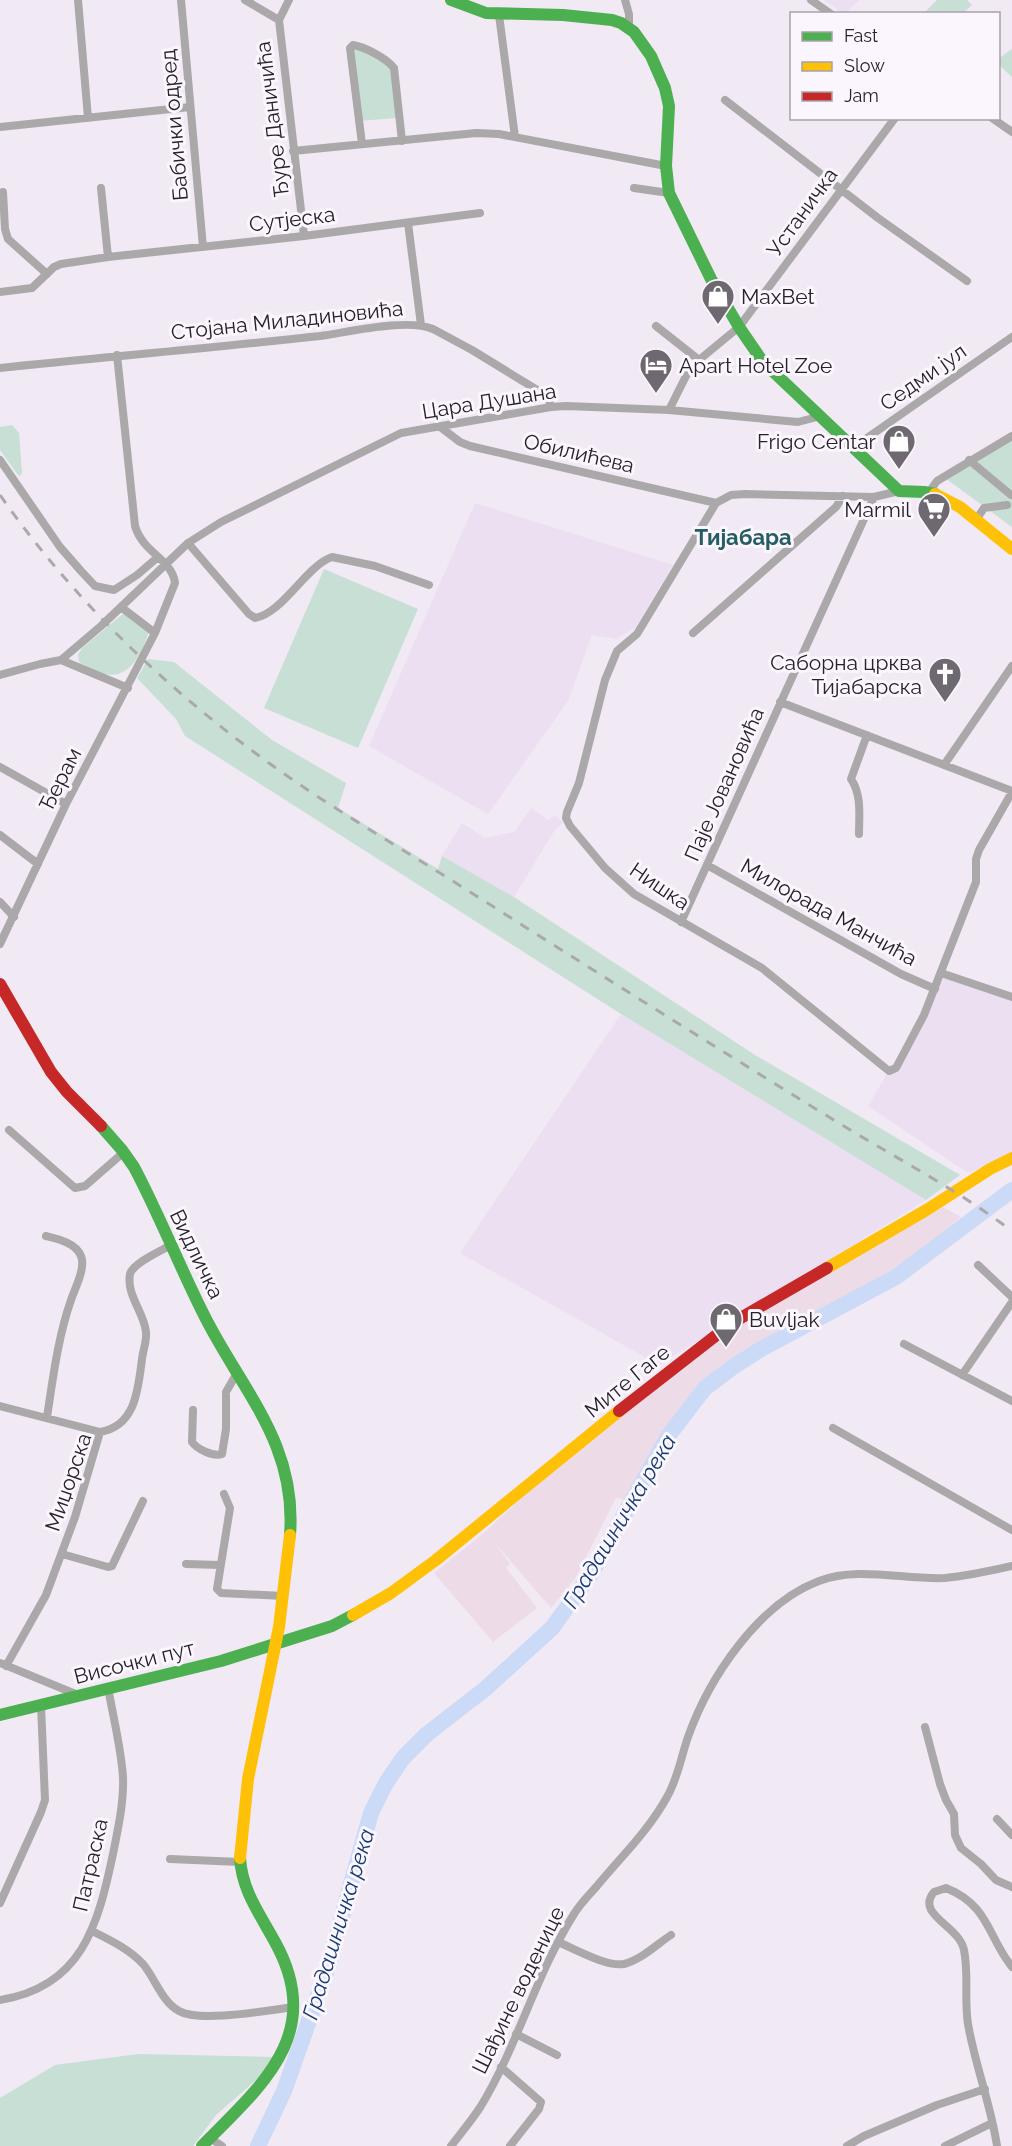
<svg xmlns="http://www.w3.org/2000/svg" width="1012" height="2146" viewBox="0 0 1012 2146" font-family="Raleway,sans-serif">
  <rect width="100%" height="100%" fill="#f1e9f4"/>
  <!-- commercial -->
  <path fill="#eddce8" d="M943,1207L961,1217L903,1265L870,1285L776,1332L720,1367L688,1400L652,1453L628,1500L616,1498L576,1577L551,1608L494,1542L510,1564L506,1568L537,1608L493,1642L434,1573L486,1531L575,1448L677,1365L853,1255Z"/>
  <!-- built -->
  <path fill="#ecdff2" d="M824,0H859L844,14Z
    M475,503L673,565L636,627L616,639L592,635L568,701L488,814L369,746Z
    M531,808L548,820L555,815L563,822L553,833L514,897L442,856L462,823L485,838L514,832Z
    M944,978L1012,1001V1154L968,1173L868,1106Z
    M621,1014L926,1200L659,1365L460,1253Z"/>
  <!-- green -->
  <path fill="#c8dfd5" d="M937,0H967L972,5L963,13H924Z
    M351,41L391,67L397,118L358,121Z
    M1012,49V77L999,65L998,59Z
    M12,425L19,433L22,473L20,476L18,475L0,450V427Z
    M1012,438V527L945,478Z
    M324,569L418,609L358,748L264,708Z
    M124,613L149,632C136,670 119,689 79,662L78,655L82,648Z
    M148,659L174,662L272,740L346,783L338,808L438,869L442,856L514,897L755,1055L960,1175L926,1200L621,1014L185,736L176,719L137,678Z
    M138,2054L273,2057L265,2072L216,2115L193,2146H0V2098L55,2065Z"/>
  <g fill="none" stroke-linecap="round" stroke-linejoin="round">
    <!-- river -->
    <path stroke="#cbdaf6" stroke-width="16" d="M258,2146L284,2091L327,1970L371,1813L386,1783L403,1758L427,1734L485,1689L552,1628L591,1574L669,1435L705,1388L733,1367L761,1349L896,1277L1012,1190"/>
    <!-- street -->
    <path stroke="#aaa8a9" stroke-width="8" d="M78,0L88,118
      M181,0L203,247
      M245,0L279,20
      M289,0L279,20L304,236
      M625,0L629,14V27
      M811,0L831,14
      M499,15L515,137
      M725,100L878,218L967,281
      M992,118L1012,132
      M0,127L190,107
      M362,144L350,48L353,45C365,47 386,58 394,68L402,141
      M293,151L476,133L499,134L666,166
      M101,188L108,257
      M634,188L669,193
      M3,192L5,229L8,239L47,274
      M408,223L421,325
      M0,292L32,288L54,267L61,264L108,257L304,236L480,213
      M656,326L699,360
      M117,355L135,526C143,553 172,559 175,583L155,633L121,607
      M0,368C106,357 213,348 320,336C349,332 407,318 433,329L472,350L547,396L551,407
      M669,410L687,374L699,360L739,327L895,118
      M439,426L460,442L470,446L716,503L731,495L745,494L874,497L899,491
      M854,447L1012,337
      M0,460L60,547L81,571L95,586L114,590L137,575L158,557
      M969,460L1011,495
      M929,492L937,481L1012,436
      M716,503L637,634L617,651L605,680L579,783L567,812L566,818L570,826L605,868L634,894L762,968L889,1071L896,1068L924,1015L976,882V859L979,850L1012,792
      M976,520L984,508L1007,505
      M188,543L249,614L255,618C283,613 306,566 332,557L375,566L429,585
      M693,633L836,507L843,496
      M61,660L101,626L188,543L221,522L401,433L551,407L566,406L669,410L798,422L821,416
      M0,675L40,664L61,660L128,688
      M780,702L1012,791
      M944,765L1012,666
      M0,767L66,804
      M859,834C859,815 862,795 851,779L867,735
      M0,835L38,864
      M707,865L901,974L935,989
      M0,902L14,917
      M681,922L874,497
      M0,944L66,804L155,633
      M941,973L1012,997
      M9,1130L75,1188L85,1186L124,1152
      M46,1236C58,1239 76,1243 81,1256C86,1268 75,1288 71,1300C58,1337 53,1378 47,1417
      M978,1265L1012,1297
      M904,1344L1012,1401
      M962,1375L1012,1302
      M0,1406L100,1432
      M193,1410L192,1442C197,1449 213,1457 222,1454L226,1429V1392L237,1373
      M833,1428L1012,1530
      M224,1494L230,1508L217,1589L221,1593L283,1596
      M62,1554L108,1567L112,1566L143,1501
      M186,1564L220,1565
      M0,1663L78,1695
      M6,1666L46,1595L75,1517L100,1432C136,1426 138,1389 142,1359C143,1350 147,1341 146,1332C144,1312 126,1295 130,1274C133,1263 161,1251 171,1245
      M925,1727L940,1784L946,1800L954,1814L955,1835L961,1848L981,1864L996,1880L1012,1887
      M997,1819L1012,1835
      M170,1859L240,1862
      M0,1903L41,1812L45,1800L41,1705
      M92,1931C110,1940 129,1949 143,1964C155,1978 162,2002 179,2011C200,2023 269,2010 294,2007
      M558,1942C575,1949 606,1967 624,1964C641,1960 657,1944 671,1935
      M0,2000C82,1987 98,1925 113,1854C118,1829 124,1802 123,1777C121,1747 113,1717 108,1687
      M516,2034L557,2055
      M501,2067L541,2102L539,2109L510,2146
      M210,2138L222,2146
      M451,2146C461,2133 472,2120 481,2106C518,2045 536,1974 574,1914C580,1904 589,1895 597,1886C621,1857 649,1830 667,1797C678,1778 681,1757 688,1737C709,1678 758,1604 819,1581C858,1566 904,1580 945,1578C968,1576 990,1571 1012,1566
      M847,2146L864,2136L937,2105L985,2089
      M945,2146L992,2123
      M997,2146C991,2105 975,2065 968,2024C964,1999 969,1975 964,1950C959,1925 915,1915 934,1892L946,1888C990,1906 987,1936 1012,1967"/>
    <!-- fast -->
    <path stroke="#4caf50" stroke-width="12" d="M451,0L486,13L563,15L612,20L621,23L634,32L651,56L665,88L669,106L666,166L669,193L711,279L739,327L763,362L899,491L924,492L935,494
      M101,1126L122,1150L134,1167C160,1216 180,1268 205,1317C243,1392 297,1444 290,1535
      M0,1715L221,1661L332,1626L353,1615
      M202,2146C261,2086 326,2034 275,1942C260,1914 242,1891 240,1858"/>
    <!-- slow -->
    <path stroke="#ffc107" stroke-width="12" d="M935,494L960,507L1012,549
      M827,1268L928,1209L990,1169L1012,1158
      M353,1615L391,1593L436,1560L619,1411
      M240,1858L248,1779L279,1627L290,1535"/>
    <!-- jam -->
    <path stroke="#c62828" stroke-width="12" d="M0,984L51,1072L67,1092L101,1126
      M619,1411L732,1323L827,1268"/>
    <!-- rail -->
    <path stroke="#aba8ab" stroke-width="3" stroke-dasharray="10 10" stroke-linecap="butt" d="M0,495C79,608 180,702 293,780C347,817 404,850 459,885C582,963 705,1041 829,1117C890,1155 955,1188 1012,1231"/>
  </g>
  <!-- icons -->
  <defs>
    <symbol id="shop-pin" viewBox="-11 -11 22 30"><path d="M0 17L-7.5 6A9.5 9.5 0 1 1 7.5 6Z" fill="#6e6870" stroke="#fbf5fd"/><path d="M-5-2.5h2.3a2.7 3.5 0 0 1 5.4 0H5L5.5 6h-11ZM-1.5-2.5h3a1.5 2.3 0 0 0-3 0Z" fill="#fff"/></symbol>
    <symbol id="hotel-pin" viewBox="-11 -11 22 30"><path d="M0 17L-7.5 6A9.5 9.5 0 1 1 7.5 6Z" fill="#6e6870" stroke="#fbf5fd"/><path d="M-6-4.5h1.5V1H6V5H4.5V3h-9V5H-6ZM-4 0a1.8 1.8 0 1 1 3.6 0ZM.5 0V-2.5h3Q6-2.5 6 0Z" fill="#fff"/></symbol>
    <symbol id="supermarket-pin" viewBox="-11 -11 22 30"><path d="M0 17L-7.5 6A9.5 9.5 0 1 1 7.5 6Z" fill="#6e6870" stroke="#fbf5fd"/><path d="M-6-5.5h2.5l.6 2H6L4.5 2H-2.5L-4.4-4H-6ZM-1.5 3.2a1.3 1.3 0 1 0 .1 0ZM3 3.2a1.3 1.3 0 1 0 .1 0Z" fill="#fff"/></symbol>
    <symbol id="church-pin" viewBox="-11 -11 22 30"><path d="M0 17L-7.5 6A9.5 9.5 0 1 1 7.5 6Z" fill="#6e6870" stroke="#fbf5fd"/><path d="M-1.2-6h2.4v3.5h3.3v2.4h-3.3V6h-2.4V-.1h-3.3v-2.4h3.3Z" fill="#fff"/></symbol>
  </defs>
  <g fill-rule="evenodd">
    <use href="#shop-pin" x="699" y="277" width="38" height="52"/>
    <use href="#hotel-pin" x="637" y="346" width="38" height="52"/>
    <use href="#shop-pin" x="880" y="422" width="38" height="52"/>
    <use href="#supermarket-pin" x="915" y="490" width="38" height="52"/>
    <use href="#church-pin" x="926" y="655" width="38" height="52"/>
    <use href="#shop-pin" x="707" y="1300" width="38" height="52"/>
  </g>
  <g text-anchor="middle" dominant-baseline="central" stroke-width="6" stroke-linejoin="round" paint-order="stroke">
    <!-- street labels -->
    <g font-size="21" fill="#272229" stroke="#fbf5fd">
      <text transform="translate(272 119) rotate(-97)">Ђуре Даничића</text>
      <text transform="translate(174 125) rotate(-95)">Бабички одред</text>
      <text transform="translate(802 212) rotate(-54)">Устаничка</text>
      <text transform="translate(292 219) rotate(-7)">Сутјеска</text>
      <text transform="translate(287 320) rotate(-6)">Стојана Миладиновића</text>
      <text transform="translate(923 377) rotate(-35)">Седми јул</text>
      <text transform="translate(489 401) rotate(-9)">Цара Душана</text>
      <text transform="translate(579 453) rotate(13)">Обилићева</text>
      <text transform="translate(60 779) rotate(-63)">Ђерам</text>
      <text transform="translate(724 784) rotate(-66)">Паје Јовановића</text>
      <text transform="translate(660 886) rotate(34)">Нишка</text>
      <text transform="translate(829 912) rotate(29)">Милорада Манчића</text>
      <text transform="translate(197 1254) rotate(64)">Видличка</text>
      <text transform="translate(627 1381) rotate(-39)">Мите Гаге</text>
      <text transform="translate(68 1482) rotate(-71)">Миџорска</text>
      <text transform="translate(134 1662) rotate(-14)">Височки пут</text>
      <text transform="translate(90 1865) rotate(-77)">Патраска</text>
      <text transform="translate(518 1990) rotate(-64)">Шађине воденице</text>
    </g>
    <!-- poi labels -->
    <g font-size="21" fill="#272229" stroke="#fbf5fd" text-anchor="start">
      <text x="741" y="296">MaxBet</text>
      <text x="679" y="365">Apart Hotel Zoe</text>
      <text x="876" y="441" text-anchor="end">Frigo Centar</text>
      <text x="911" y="509" text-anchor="end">Marmil</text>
      <text x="922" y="662" text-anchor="end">Саборна црква<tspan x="922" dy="24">Тијабарска</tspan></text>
      <text x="749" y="1319">Buvljak</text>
    </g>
    <!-- neighbourhood labels -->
    <g font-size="22" font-weight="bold" fill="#245e63" stroke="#fbf5fd">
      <text x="743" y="537">Тијабара</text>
    </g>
    <!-- water labels -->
    <g font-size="22" font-style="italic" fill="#133b6f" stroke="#fbf5fd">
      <text transform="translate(619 1521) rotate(-59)">Градашничка река</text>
      <text transform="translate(338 1924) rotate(-73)">Градашничка река</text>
    </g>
  </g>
  <!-- legend -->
  <rect x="790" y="12" width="210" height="108" fill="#fbf5fd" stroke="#a6a1a8" stroke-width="1.5"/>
  <rect x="802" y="32" width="30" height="9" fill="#4caf50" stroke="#a6a1a8" stroke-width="1.5"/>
  <text x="844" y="42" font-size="18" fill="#272229">Fast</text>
  <rect x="802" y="62" width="30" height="9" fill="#ffc107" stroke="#a6a1a8" stroke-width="1.5"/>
  <text x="844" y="72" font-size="18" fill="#272229">Slow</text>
  <rect x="802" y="92" width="30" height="9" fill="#c62828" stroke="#a6a1a8" stroke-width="1.5"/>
  <text x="844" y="102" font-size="18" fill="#272229">Jam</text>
</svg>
